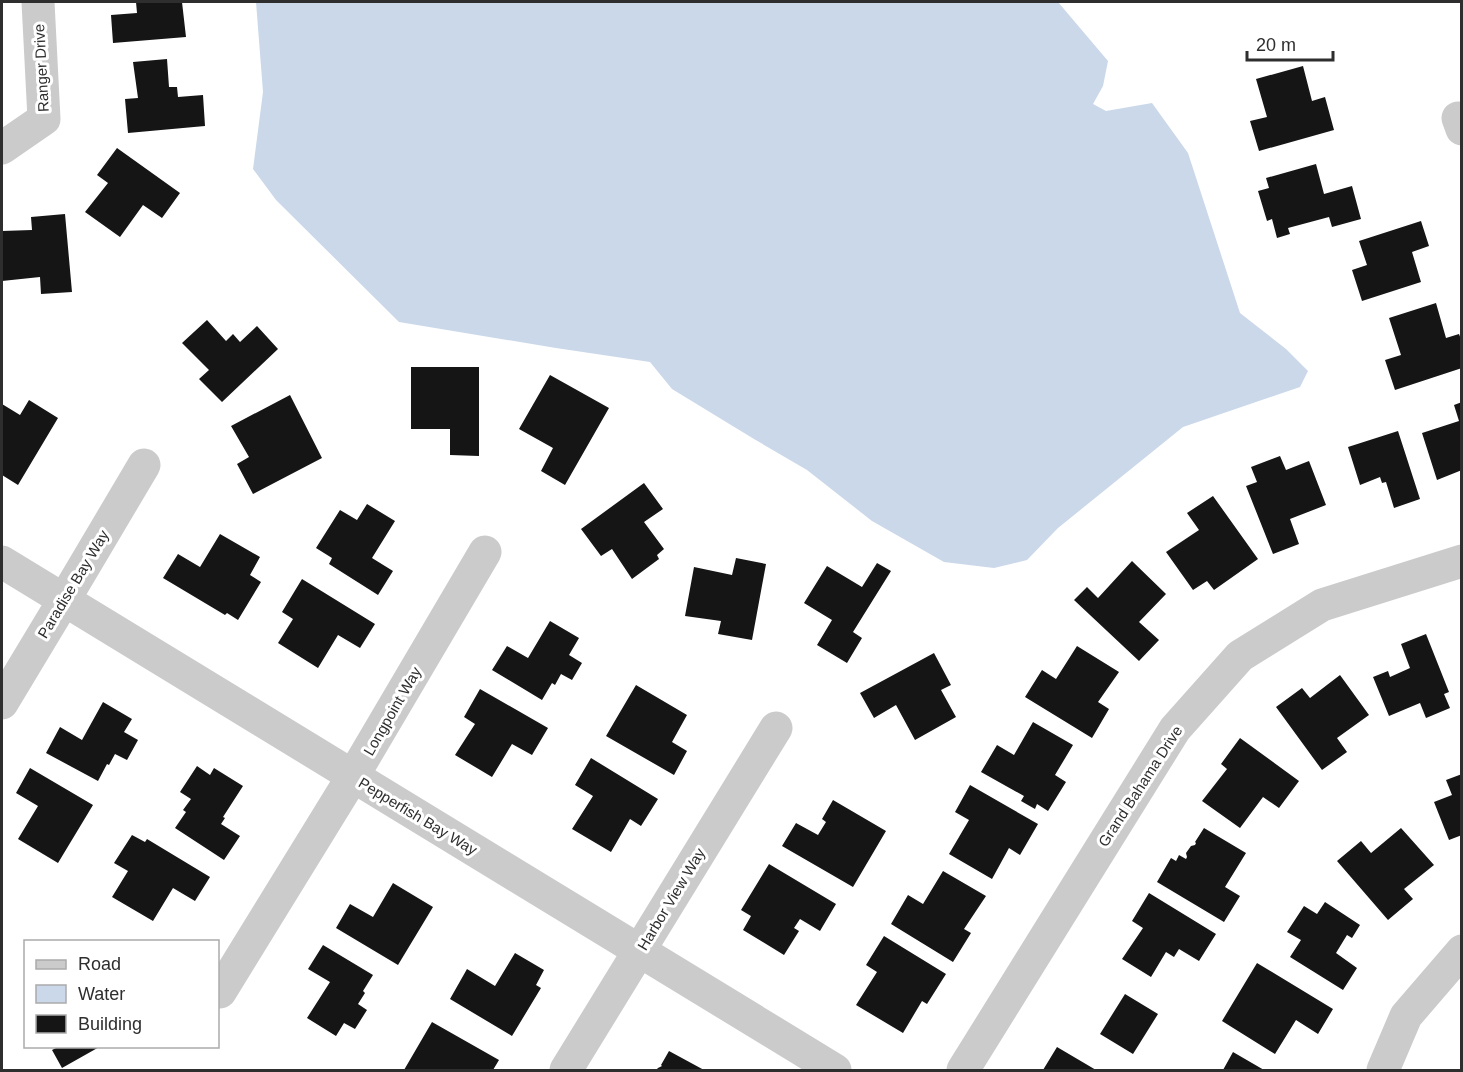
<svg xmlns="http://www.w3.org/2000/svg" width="1463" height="1072" viewBox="0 0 1463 1072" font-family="Helvetica,sans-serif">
  <rect width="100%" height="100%" fill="#fff"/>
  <!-- water -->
  <path fill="#cad8ea" d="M256,2H1058L1108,61L1103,86L1093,104L1106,111L1152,103L1188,153L1240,313L1286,349L1308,371L1300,387L1183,427L1058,528L1027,560L994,568L944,562L872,521L807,470L754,439L672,389L650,362L556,348L399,322L276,200L253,169L263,92Z"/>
  <!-- building -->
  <path fill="#151515" d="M136,2H182L186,37L113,43L111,15L137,13Z
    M167,59L169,87H177L178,97L203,95L205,126L128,133L125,99L138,98L133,62Z
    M1303,66L1312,101L1325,97L1334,130L1259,151L1250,121L1267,117L1256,79Z
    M117,148L180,193L162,218L143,205L120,237L85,212L108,183L97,175Z
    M1316,164L1324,194L1352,186L1361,219L1332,227L1329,217L1288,228L1290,234L1277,238L1272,219L1267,221L1258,191L1269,188L1266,178Z
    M65,214L72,292L41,294L40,277L2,281V231L32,230L31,217Z
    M1421,221L1429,246L1412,252L1421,282L1362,301L1352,270L1367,265L1359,241Z
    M1436,303L1446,338L1459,334L1462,342V368L1395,390L1385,360L1401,355L1389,318Z
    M207,320L226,341L233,334L240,342L257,326L278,349L222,402L199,379L209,370L182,343Z
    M411,367H479V456L450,455V429H411Z
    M550,375L609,408L565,485L541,471L553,448L519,429Z
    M290,395L322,458L253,494L237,464L249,457L231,426Z
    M29,400L58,418L18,485L2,475V404L20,415Z
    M1462,402V470L1437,480L1422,433L1459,421L1454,405Z
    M1398,431L1420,499L1394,508L1386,482L1382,483L1380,477L1360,485L1348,447Z
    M1280,456L1286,470L1309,461L1326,505L1290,519L1299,544L1273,554L1246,486L1257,482L1251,467Z
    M644,483L663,509L644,522L664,549L657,555L659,559L632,579L612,549L601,556L581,529Z
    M1213,496L1258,559L1214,590L1207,581L1193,590L1166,552L1199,530L1187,513Z
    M367,504L395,521L372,558L393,571L378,595L329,564L332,558L316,548L340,510L357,520Z
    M220,534L260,557L250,575L261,582L238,620L227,613L225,615L163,578L178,554L200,567Z
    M736,558L766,564L752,640L718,634L721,621L685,616L694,567L732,575Z
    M1132,561L1166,594L1139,622L1159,640L1139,661L1074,600L1087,587L1098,598Z
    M877,563L891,571L853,632L862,638L847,663L817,645L832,620L804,603L827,566L862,587Z
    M302,579L375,624L360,648L338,635L318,668L278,643L293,619L282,612Z
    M550,621L579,638L569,655L582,663L572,680L561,674L555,685L552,683L542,700L492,670L507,646L528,658Z
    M1426,634L1449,692L1444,694L1450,708L1426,718L1420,703L1389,716L1373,677L1388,671L1390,677L1410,668L1401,644Z
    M1077,646L1119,672L1098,702L1109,709L1092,738L1025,697L1042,670L1056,679Z
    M934,653L951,685L941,690L956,717L915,740L896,705L874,718L860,693Z
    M1340,675L1369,715L1337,738L1347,752L1322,770L1276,707L1302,688L1310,698Z
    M636,685L687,715L672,742L687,751L674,775L606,736Z
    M480,689L548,728L532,755L512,744L492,777L455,755L475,724L464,717Z
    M103,702L132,719L124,732L138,740L127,760L115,754L109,765L107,764L98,781L46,753L60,727L82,740Z
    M1033,722L1073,745L1055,775L1066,782L1048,811L1037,804L1035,809L1021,801L1024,796L981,772L997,745L1014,755Z
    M1240,738L1299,781L1279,808L1263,797L1240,828L1202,801L1227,769L1221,764Z
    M591,758L658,799L641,826L630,819L611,852L572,829L593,796L575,785Z
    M197,766L210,775L214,768L243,786L223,817L225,818L221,824L240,836L224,860L175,828L186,812L183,810L191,799L180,792Z
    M30,768L93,805L58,863L18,839L38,806L16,793Z
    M1462,774V835L1449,840L1434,802L1452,795L1446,780Z
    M970,785L1038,824L1020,855L1009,848L992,879L949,854L969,820L955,812Z
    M833,800L886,831L853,887L782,846L796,823L818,835L826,822L822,819Z
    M1204,828L1246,853L1225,887L1240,896L1224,922L1157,882L1171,858L1176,861L1179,855L1186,859L1187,857L1186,853L1191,846L1195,845L1196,843L1195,842Z
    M1401,828L1434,865L1404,889L1413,899L1388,920L1337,861L1361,841L1371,853Z
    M132,835L145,842L147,839L210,877L195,901L173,888L153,921L112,897L128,871L114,863Z
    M769,864L836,904L820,931L800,919L794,928L799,931L784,955L743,930L751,916L741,910Z
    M943,871L986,896L964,929L971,933L953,962L891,924L908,895L923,904Z
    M393,883L433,907L398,965L336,928L350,904L373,917Z
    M1149,893L1216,934L1199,961L1179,949L1174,957L1166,952L1151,977L1122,959L1143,928L1132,921Z
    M1325,902L1360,925L1352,938L1347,935L1336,953L1357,968L1343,990L1290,957L1301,940L1287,932L1304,906L1317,914Z
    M884,936L946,974L927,1004L922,1001L903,1033L856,1005L877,972L866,965Z
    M323,945L373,975L363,991L365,993L358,1004L367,1010L355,1029L344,1023L336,1036L307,1018L330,982L308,969Z
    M515,953L544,970L536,985L541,988L512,1036L450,999L467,969L495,986Z
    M1257,963L1333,1009L1318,1034L1296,1020L1275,1054L1222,1021Z
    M1125,994L1158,1014L1133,1054L1100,1034Z
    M432,1022L499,1060L493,1070H404Z
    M60,1046H101L62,1068L52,1050Z
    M1057,1047L1096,1070H1043Z
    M669,1051L704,1070H656L658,1068L662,1066L661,1065Z
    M1233,1052L1264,1070H1223Z"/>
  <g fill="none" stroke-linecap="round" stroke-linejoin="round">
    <!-- minor -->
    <path stroke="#cbcbcb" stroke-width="33" d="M1458,118L1462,129
      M2,148L44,119L38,2
      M2,562L835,1070
      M2,703L64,600L144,465
      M220,992L353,776L485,552
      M566,1070L776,728
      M963,1070L1175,729L1240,656L1322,605L1462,561
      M1383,1070L1406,1016L1462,951"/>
  </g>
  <g text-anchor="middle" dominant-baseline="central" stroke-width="6" stroke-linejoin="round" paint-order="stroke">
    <!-- street labels -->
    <g font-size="15" fill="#2e2e2e" stroke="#fff">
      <text transform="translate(41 68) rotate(-93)">Ranger Drive</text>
      <text transform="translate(73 584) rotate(-59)">Paradise Bay Way</text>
      <text transform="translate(392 711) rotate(-60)">Longpoint Way</text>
      <text transform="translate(1140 786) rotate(-57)">Grand Bahama Drive</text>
      <text transform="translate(418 816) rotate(31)">Pepperfish Bay Way</text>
      <text transform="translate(671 899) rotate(-59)">Harbor View Way</text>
    </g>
  </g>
  <!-- border -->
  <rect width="1463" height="1072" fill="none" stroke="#2e2e2e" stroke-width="6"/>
  <!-- legend -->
  <rect x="24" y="940" width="195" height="108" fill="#ffffff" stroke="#ababab" stroke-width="1.5"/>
  <rect x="36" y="960" width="30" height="9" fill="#cbcbcb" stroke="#ababab" stroke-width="1.5"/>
  <text x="78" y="970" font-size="18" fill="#2e2e2e">Road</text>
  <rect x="36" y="985" width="30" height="18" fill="#cad8ea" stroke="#ababab" stroke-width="1.5"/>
  <text x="78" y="1000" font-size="18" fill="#2e2e2e">Water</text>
  <rect x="36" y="1015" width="30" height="18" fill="#151515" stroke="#ababab" stroke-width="1.5"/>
  <text x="78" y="1030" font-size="18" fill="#2e2e2e">Building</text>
  <!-- scale -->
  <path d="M1247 51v9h86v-9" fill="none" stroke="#2e2e2e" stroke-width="3"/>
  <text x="1256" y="51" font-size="18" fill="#2e2e2e" stroke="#ffffff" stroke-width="4.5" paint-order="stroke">20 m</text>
</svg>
